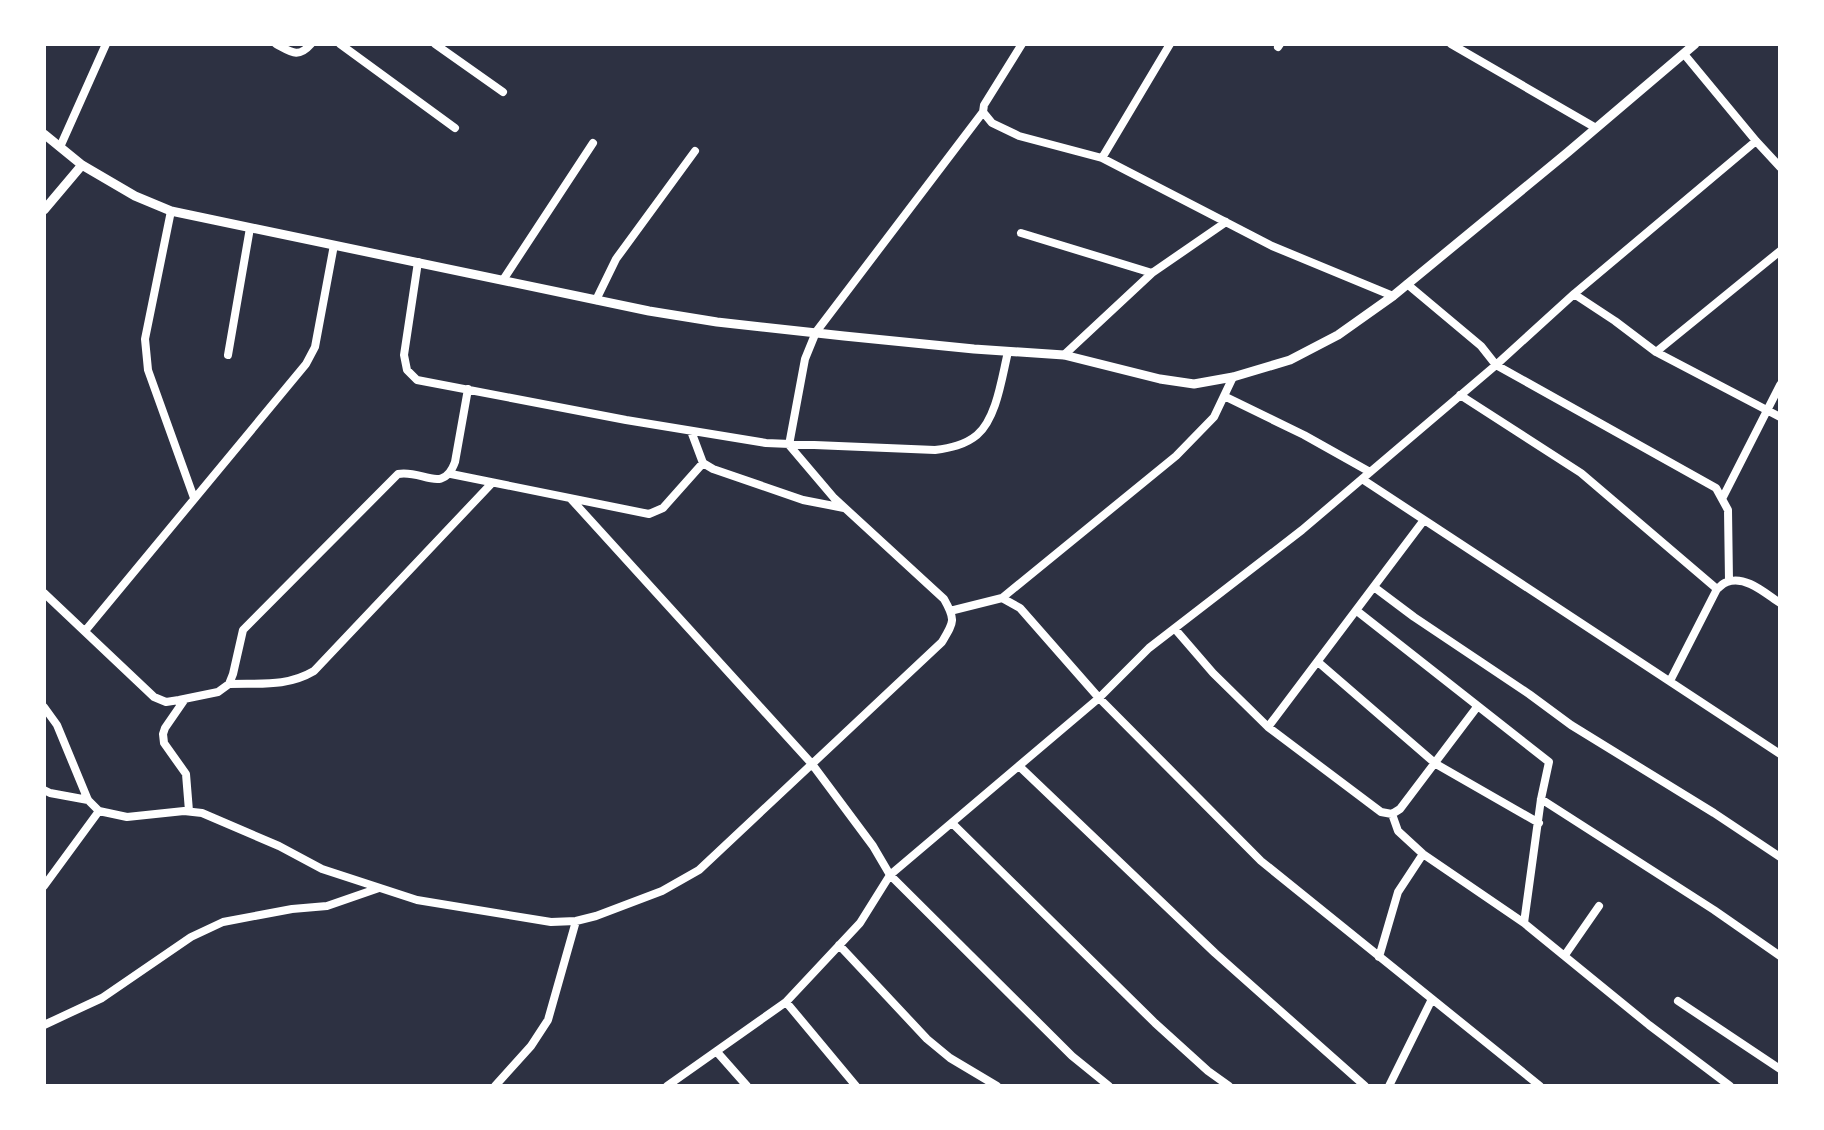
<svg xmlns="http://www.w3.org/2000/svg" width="1824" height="1130" viewBox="0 0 1824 1130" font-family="Helvetica,sans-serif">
  <rect width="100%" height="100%" fill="#2d3142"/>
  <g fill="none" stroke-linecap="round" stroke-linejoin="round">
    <!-- minor -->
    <path stroke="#fff" stroke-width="8" d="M276,44C291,52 298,59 311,44
      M340,44L455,128
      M435,44L503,92
      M1022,44L984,105L983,112L992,123L1019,136L1102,158L1272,246L1393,296
      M1451,44L1596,128
      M1278,47L1280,44
      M1684,54L1756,141L1780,167
      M60,147L106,44
      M1102,158L1170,44
      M171,211L145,339L148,370L194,498
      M1021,233L1152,273
      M418,262L404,355L407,370L417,380L626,420L766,443L935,450C950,448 965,445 977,435C997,418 1002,376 1008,352
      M503,280L593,143
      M1407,284L1481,346L1496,365L1716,488L1728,510L1729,581
      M1574,294L1615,321L1656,352L1780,417
      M596,300L616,259L695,151
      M1656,352L1780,251
      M228,355L250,228
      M1064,355L1152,273L1226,222
      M1460,395L1581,473L1717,589
      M1224,396L1304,435L1370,472
      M691,431L703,463L713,469L803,500L844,508
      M451,474L649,514L663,508L703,463
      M1362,479L1780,754
      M1723,497L1780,385
      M571,499L812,764L873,846L890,875L860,923L786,1002L667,1086
      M1374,587L1414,617L1529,694L1571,725L1714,813L1780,857
      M44,593L154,697L166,702L179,700L218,692L229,684L233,674L243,630L398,474C422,469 443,495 455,462L468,389
      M1002,598L1176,456L1214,417L1233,377
      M950,611L1002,598L1020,608L1099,698L1261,861L1540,1086
      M1357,611L1549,762L1541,799L1524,923L1649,1025L1730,1086
      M1175,629L1213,673L1268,727L1381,812L1392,814L1400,809L1477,707
      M85,631L306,364L315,347L334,245
      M1318,662L1436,764L1539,823
      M1670,681L1717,589C1720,587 1723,583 1727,582C1746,575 1766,594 1780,603
      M229,684C260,683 287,687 314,671L492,483
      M185,699L165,728L163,734L164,743L186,774L189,811
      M44,707L57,725L88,800L99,811L127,817L184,811L202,813L279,846L322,869L417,900L551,922L576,921L596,916L662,891L699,870L942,642C954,622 956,620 944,599L834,498L789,445L805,359L816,332L983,112
      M1268,727L1424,520
      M1019,766L1215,953L1365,1086
      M44,790L50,793L88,800
      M1541,799L1714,910L1780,956
      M1392,814L1398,831L1423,854L1524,923
      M952,823L1155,1023L1208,1071L1229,1086
      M44,886L99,811
      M839,945L927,1039L950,1058L997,1086
      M1565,955L1599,906
      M1379,957L1398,892L1423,854
      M1678,1001L1780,1069
      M786,1002L856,1086
      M44,1025L102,998L191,937L223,922L292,909L327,906L379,888
      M717,1052L747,1086
      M495,1086L531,1046L548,1020L576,921
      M1109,1086L1072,1056L890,875L1099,698L1149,648L1302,530L1496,365L1574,294L1756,141
      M1389,1086L1432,999"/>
    <!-- tertiary -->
    <path stroke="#fff" stroke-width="9" d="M44,134L82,165L135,196L171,211L649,311L717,322L844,336L974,349L1064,355L1160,379L1194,384L1233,377L1290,360L1338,335L1393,296L1568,152L1695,44
      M44,210L82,165"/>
  </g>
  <!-- border -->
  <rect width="1824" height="1130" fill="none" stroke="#ffffff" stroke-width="92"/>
</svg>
